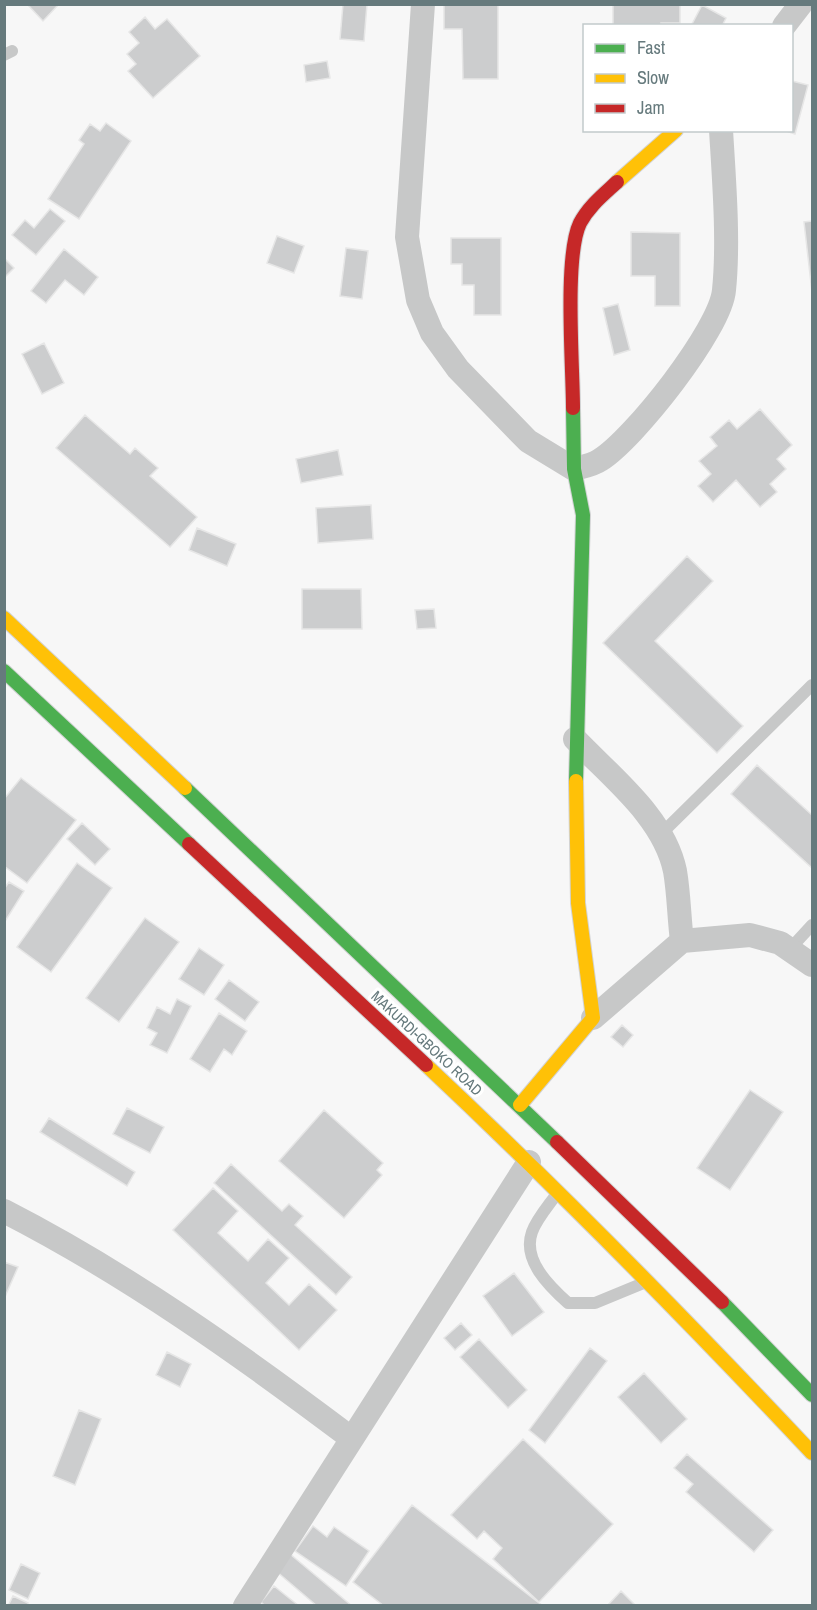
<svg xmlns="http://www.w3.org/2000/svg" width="817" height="1610" viewBox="0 0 817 1610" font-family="'Archivo Narrow',sans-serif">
  <rect width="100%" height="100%" fill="#f7f7f7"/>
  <!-- building -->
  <path fill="#cccdce" stroke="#e6e6e6" stroke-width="1.5" d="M27,4H59L43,21Z
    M343,4H367L364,41L340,39Z
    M444,4H498V79H463L462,29H444Z
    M613,4H680V23H661V26H613Z
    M702,5L726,18L722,26H691Z
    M145,17L155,29L167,19L200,56L153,98L128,71L136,64L127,54L139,43L129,32Z
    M327,61L330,78L306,82L304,65Z
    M792,81L808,85L795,134L783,130H792Z
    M106,123L131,141L79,219L48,199L84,144L79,140L90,124L100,131Z
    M50,209L65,221L36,255L12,235L25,220L34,228Z
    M812,221V292L804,222Z
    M631,232L680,233V306H655V276H631Z
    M277,236L304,246L294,273L267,263Z
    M451,238H501V315H474V285H462V264H451Z
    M346,248L368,251L362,299L340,296Z
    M64,249L98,277L84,295L65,280L46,303L31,291Z
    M4,258L14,268L4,278Z
    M618,304L630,350L614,355L603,308Z
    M44,343L64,383L42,394L22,354Z
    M760,409L792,445L777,459L786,469L770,484L777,492L760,507L736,480L713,502L698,486L711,474L699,461L717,446L710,437L729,420L737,429Z
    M85,415L130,454L135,448L158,468L150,476L197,517L170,547L56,448Z
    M338,450L343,475L301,483L296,459Z
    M371,505L373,539L318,543L316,508Z
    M197,528L236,544L227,566L189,550Z
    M687,556L713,581L655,641L743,726L717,753L603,643Z
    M302,589H361L362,629H302Z
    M434,609L436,628L417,629L415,610Z
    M757,765L812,815V868L731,794Z
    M21,778L76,820L27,883L4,866V799Z
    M82,823L110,849L95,865L67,839Z
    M77,863L112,888L51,972L17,947Z
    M9,882L24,891L4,923V889Z
    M145,918L179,942L119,1022L86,998Z
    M199,948L224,965L204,995L179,979Z
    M229,980L259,1002L245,1021L215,999Z
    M177,999L191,1006L167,1053L150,1045L157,1033L147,1028L157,1007L170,1014Z
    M219,1013L247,1031L232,1055L224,1049L210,1072L190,1059Z
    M622,1025L633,1035L623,1047L611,1037Z
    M750,1090L783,1112L730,1190L697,1168Z
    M127,1108L164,1127L150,1153L113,1134Z
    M324,1110L383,1163L377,1170L382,1175L344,1218L279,1161Z
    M49,1118L135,1172L127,1186L40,1132Z
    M231,1164L282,1211L289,1204L303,1216L295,1225L352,1277L336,1295L214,1183Z
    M213,1188L238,1211L218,1233L248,1261L268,1239L289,1258L266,1283L289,1305L309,1284L337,1310L299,1350L173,1230Z
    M4,1262L18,1267L4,1299Z
    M514,1273L544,1312L512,1336L483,1296Z
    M461,1323L472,1335L455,1350L444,1338Z
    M479,1339L527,1390L508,1408L460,1357Z
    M590,1348L607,1361L545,1443L529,1430Z
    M167,1352L191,1364L180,1387L156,1375Z
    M644,1373L687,1419L661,1443L618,1397Z
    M79,1410L101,1419L75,1485L53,1476Z
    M523,1439L613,1524L539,1602L493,1559L502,1548L484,1531L477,1539L451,1515Z
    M687,1454L773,1530L754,1552L686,1492L693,1484L674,1468Z
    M412,1505L543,1606H384L353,1582Z
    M313,1526L327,1537L334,1527L369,1551L346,1586L295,1551Z
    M290,1554L352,1606H317L276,1571Z
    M21,1564L40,1573L28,1599L9,1590Z
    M274,1586L299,1606H265L261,1602Z
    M621,1591L636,1606H607Z
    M13,1596L28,1603L27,1606H8Z"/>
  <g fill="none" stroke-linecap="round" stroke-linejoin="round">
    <defs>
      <path id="fast" d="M573,408L574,469L583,515L576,781
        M4,671L189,844
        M185,788L557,1142
        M722,1302L812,1395"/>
      <path id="slow" d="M617,182L676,130
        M4,618L185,788
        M426,1065C559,1190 687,1320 812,1453
        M520,1105L593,1018L578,903L576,781"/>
      <path id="jam" d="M573,408C573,367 564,256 580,223C589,206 603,195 617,182
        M189,844L426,1065
        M557,1142L722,1302"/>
    </defs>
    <!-- fast casing -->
    <use href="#fast" stroke="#d2d3d4" stroke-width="16"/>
    <!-- slow casing -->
    <use href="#slow" stroke="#d2d3d4" stroke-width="16"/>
    <!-- jam casing -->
    <use href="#jam" stroke="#d2d3d4" stroke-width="16"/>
    <!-- lane -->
    <path stroke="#c7c8c8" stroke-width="12" d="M4,55L12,51
      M660,835L812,685
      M789,950L812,925
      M558,1192C550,1204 537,1218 532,1232C522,1260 549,1286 568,1303H595L646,1282"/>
    <!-- street -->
    <path stroke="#c7c8c8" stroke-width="24" d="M423,4L407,237L418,300L432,333L458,369L528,441L574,469C582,467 593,465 600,460C633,440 721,329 724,290C729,242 724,179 721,130
      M784,26L801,4
      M575,739C611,777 664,817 675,871C679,894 679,918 682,941
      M593,1018L682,941L750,935L780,943L812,965
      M4,1211C127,1274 241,1355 351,1438
      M245,1606L529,1162"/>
    <!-- fast -->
    <use href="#fast" stroke="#4caf50" stroke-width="14"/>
    <!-- slow -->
    <use href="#slow" stroke="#ffc107" stroke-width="14"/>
    <!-- jam -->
    <use href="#jam" stroke="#c62828" stroke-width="14"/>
  </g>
  <g text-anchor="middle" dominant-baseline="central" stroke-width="6" stroke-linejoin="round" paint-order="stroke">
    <!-- street labels -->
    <g font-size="15" fill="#667a7d" stroke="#fff">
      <text transform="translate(427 1043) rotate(43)">MAKURDI-GBOKO ROAD</text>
    </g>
  </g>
  <!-- border -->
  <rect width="817" height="1610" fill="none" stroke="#667a7d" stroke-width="12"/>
  <!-- legend -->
  <rect x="583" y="24" width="210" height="108" fill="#ffffff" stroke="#c2cacb" stroke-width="1.5"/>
  <rect x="595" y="44" width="30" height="9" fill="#4caf50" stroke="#c2cacb" stroke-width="1.5"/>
  <text x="637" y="54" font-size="18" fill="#667a7d">Fast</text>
  <rect x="595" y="74" width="30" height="9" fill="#ffc107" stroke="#c2cacb" stroke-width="1.5"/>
  <text x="637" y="84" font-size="18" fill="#667a7d">Slow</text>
  <rect x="595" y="104" width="30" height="9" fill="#c62828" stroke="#c2cacb" stroke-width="1.5"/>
  <text x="637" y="114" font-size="18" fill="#667a7d">Jam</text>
</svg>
